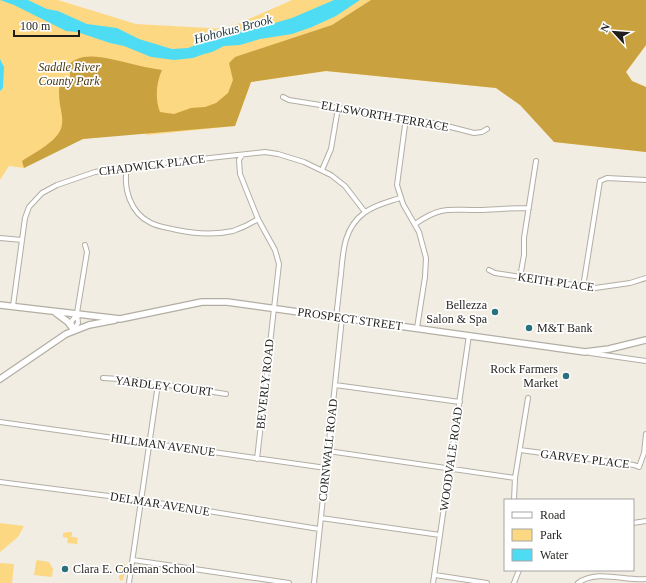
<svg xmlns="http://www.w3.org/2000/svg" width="646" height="583" viewBox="0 0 646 583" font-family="'Times New Roman',serif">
  <rect width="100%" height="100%" fill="#f2ede2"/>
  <!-- green -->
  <path fill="#fdd883" d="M0,0H58L136,24L226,29L292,0H646V45L626,72L632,81L646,87V152L554,142L539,118L496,88L326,71L251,82L235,126L147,135L144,132L83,139L54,152L24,168L9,166L0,180Z
    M0,523L24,526L18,537L0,552Z
    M68,532H72V536H69L78,538L77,544L67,543L68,538L63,537V533Z
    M37,560L49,562L53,569L52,577L34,575L36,562Z
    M0,563L14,564L12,583H0Z
    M121,564H125L126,566L123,580L121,581L119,578Z"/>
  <!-- forest -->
  <path fill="#caa13f" d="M371,0H646V45L626,72L632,81L646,87V152L554,142L520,105L496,88L326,71L251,82L235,126L83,139L24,168L22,161C34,153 61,140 62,124C63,118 61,111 60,105C59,97 58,89 61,81L70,79V70L66,69C77,48 110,59 128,63C139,66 150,68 162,70C156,83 155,99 160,112L174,114L191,108L205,107L216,103L228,93L233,80L229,63L235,57L332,25Z"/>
  <!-- water -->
  <path fill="#4edcf5" d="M0,0H28L47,9L58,11L87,24L117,28L139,39L172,49L188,48L231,31L251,30L292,18L334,0H360L336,16L312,27L292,34L260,39L240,45L224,46L212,52L204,54L193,58L174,60L151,57L124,46L110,43L77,32L66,31L14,5Z
    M0,59L4,67L3,88L0,91Z"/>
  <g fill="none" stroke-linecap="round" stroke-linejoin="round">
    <defs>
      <path id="street" d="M283,97L289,100L439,124L474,133L482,132L487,129
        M406,118L397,185L403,204L419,232L426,258L425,277L417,328
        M242,155L239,160L240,174L258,219L275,250L279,264L257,459
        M127,167C123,188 130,213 151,223C159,227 169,228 177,230C196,234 214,235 233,231C242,228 250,224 258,219
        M322,170L331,149L338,108
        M415,224C444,204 451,211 483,210C498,209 513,208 529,208
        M0,238L22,240
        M489,270L495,273L595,288L630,283L646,278
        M520,277L524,255V238L536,161
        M583,287L600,181L607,178L646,180
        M13,306L25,218L29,207L42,193L57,185L95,172L127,167L265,152L278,154L304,162L331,175L345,186L365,212
        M336,317C338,303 339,289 341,274C343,251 344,228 364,213C374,205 388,202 400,198
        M73,327L71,322L77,314
        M74,330L78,323L77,313L87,252L85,245
        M590,353L646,361
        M103,378L136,380L226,394
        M335,385L460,402
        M0,422L326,468
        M520,450L634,465L639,467L644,453L646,434
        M328,451L515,478
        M0,482L140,500L319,529
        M514,500L515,478L528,398
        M321,518L440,535
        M633,523L646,521
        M133,560L289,583
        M435,575L487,583
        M129,583L158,384
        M314,583L342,318
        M433,583L469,335
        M514,583L519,570
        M578,583C597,569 624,581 646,579"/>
      <path id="secondary" d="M0,305L120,319L202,302H227L585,352L609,349L646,340
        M56,313L68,322L74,330
        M0,379L66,334L89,325L115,320"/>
    </defs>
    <!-- street casing -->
    <use href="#street" stroke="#b3aea4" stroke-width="6"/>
    <!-- secondary casing -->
    <use href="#secondary" stroke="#b3aea4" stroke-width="8"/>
    <!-- street -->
    <use href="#street" stroke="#fff" stroke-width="4"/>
    <!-- secondary -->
    <use href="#secondary" stroke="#fff" stroke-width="5.5"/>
  </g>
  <!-- markers -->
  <g fill="#2a717e" stroke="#fff" stroke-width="1.5">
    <circle cx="495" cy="312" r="4"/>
    <circle cx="529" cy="328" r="4"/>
    <circle cx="566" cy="376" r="4"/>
    <circle cx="65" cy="569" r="4"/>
  </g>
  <g text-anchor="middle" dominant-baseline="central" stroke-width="3.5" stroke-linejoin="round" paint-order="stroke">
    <!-- park labels -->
    <g font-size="12" font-style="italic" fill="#48370e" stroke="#fff">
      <text x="69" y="67">Saddle River<tspan x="69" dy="14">County Park</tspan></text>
    </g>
    <!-- street labels -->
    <g font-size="12" fill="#201f1b" stroke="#fff">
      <text transform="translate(385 116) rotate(10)">ELLSWORTH TERRACE</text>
      <text transform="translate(152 165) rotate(-7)">CHADWICK PLACE</text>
      <text transform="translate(556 282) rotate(8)">KEITH PLACE</text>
      <text transform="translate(350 319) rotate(8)">PROSPECT STREET</text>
      <text transform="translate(265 384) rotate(-84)">BEVERLY ROAD</text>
      <text transform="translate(164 386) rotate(7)">YARDLEY COURT</text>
      <text transform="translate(163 445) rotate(8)">HILLMAN AVENUE</text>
      <text transform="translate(328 450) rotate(-84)">CORNWALL ROAD</text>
      <text transform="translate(451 459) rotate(-82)">WOODVALE ROAD</text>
      <text transform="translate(585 459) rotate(7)">GARVEY PLACE</text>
      <text transform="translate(160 504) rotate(9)">DELMAR AVENUE</text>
    </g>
    <!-- poi labels -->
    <g font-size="12" fill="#201f1b" stroke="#fff" text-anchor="end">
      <text x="487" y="305">Bellezza<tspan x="487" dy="14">Salon &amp; Spa</tspan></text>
      <text x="537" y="328" text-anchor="start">M&amp;T Bank</text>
      <text x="558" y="369">Rock Farmers<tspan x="558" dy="14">Market</tspan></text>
      <text x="73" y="569" text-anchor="start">Clara E. Coleman School</text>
    </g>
    <!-- water labels -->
    <g font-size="13" font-style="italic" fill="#1f373c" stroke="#fff">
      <text transform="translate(233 29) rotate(-15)">Hohokus Brook</text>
    </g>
  </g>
  <!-- legend -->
  <rect x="504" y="499" width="130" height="72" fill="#ffffff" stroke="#a6a5a4"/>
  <rect x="512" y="512" width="20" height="6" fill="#ffffff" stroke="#a6a5a4"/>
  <text x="540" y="519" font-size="12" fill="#201f1b">Road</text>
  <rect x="512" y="529" width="20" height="12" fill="#fdd883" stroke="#a6a5a4"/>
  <text x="540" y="539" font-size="12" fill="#201f1b">Park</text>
  <rect x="512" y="549" width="20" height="12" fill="#4edcf5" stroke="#a6a5a4"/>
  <text x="540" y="559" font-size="12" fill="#201f1b">Water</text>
  <!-- north arrow -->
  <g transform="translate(614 32) rotate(296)" stroke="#ffffff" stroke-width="3" paint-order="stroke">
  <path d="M0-3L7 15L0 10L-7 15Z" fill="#201f1b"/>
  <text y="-6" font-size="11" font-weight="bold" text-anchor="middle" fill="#201f1b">N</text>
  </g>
  <!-- scale -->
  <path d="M14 30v6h65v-6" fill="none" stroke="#201f1b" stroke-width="2"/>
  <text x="20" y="30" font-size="12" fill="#201f1b" stroke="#ffffff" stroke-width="3" paint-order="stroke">100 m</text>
</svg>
